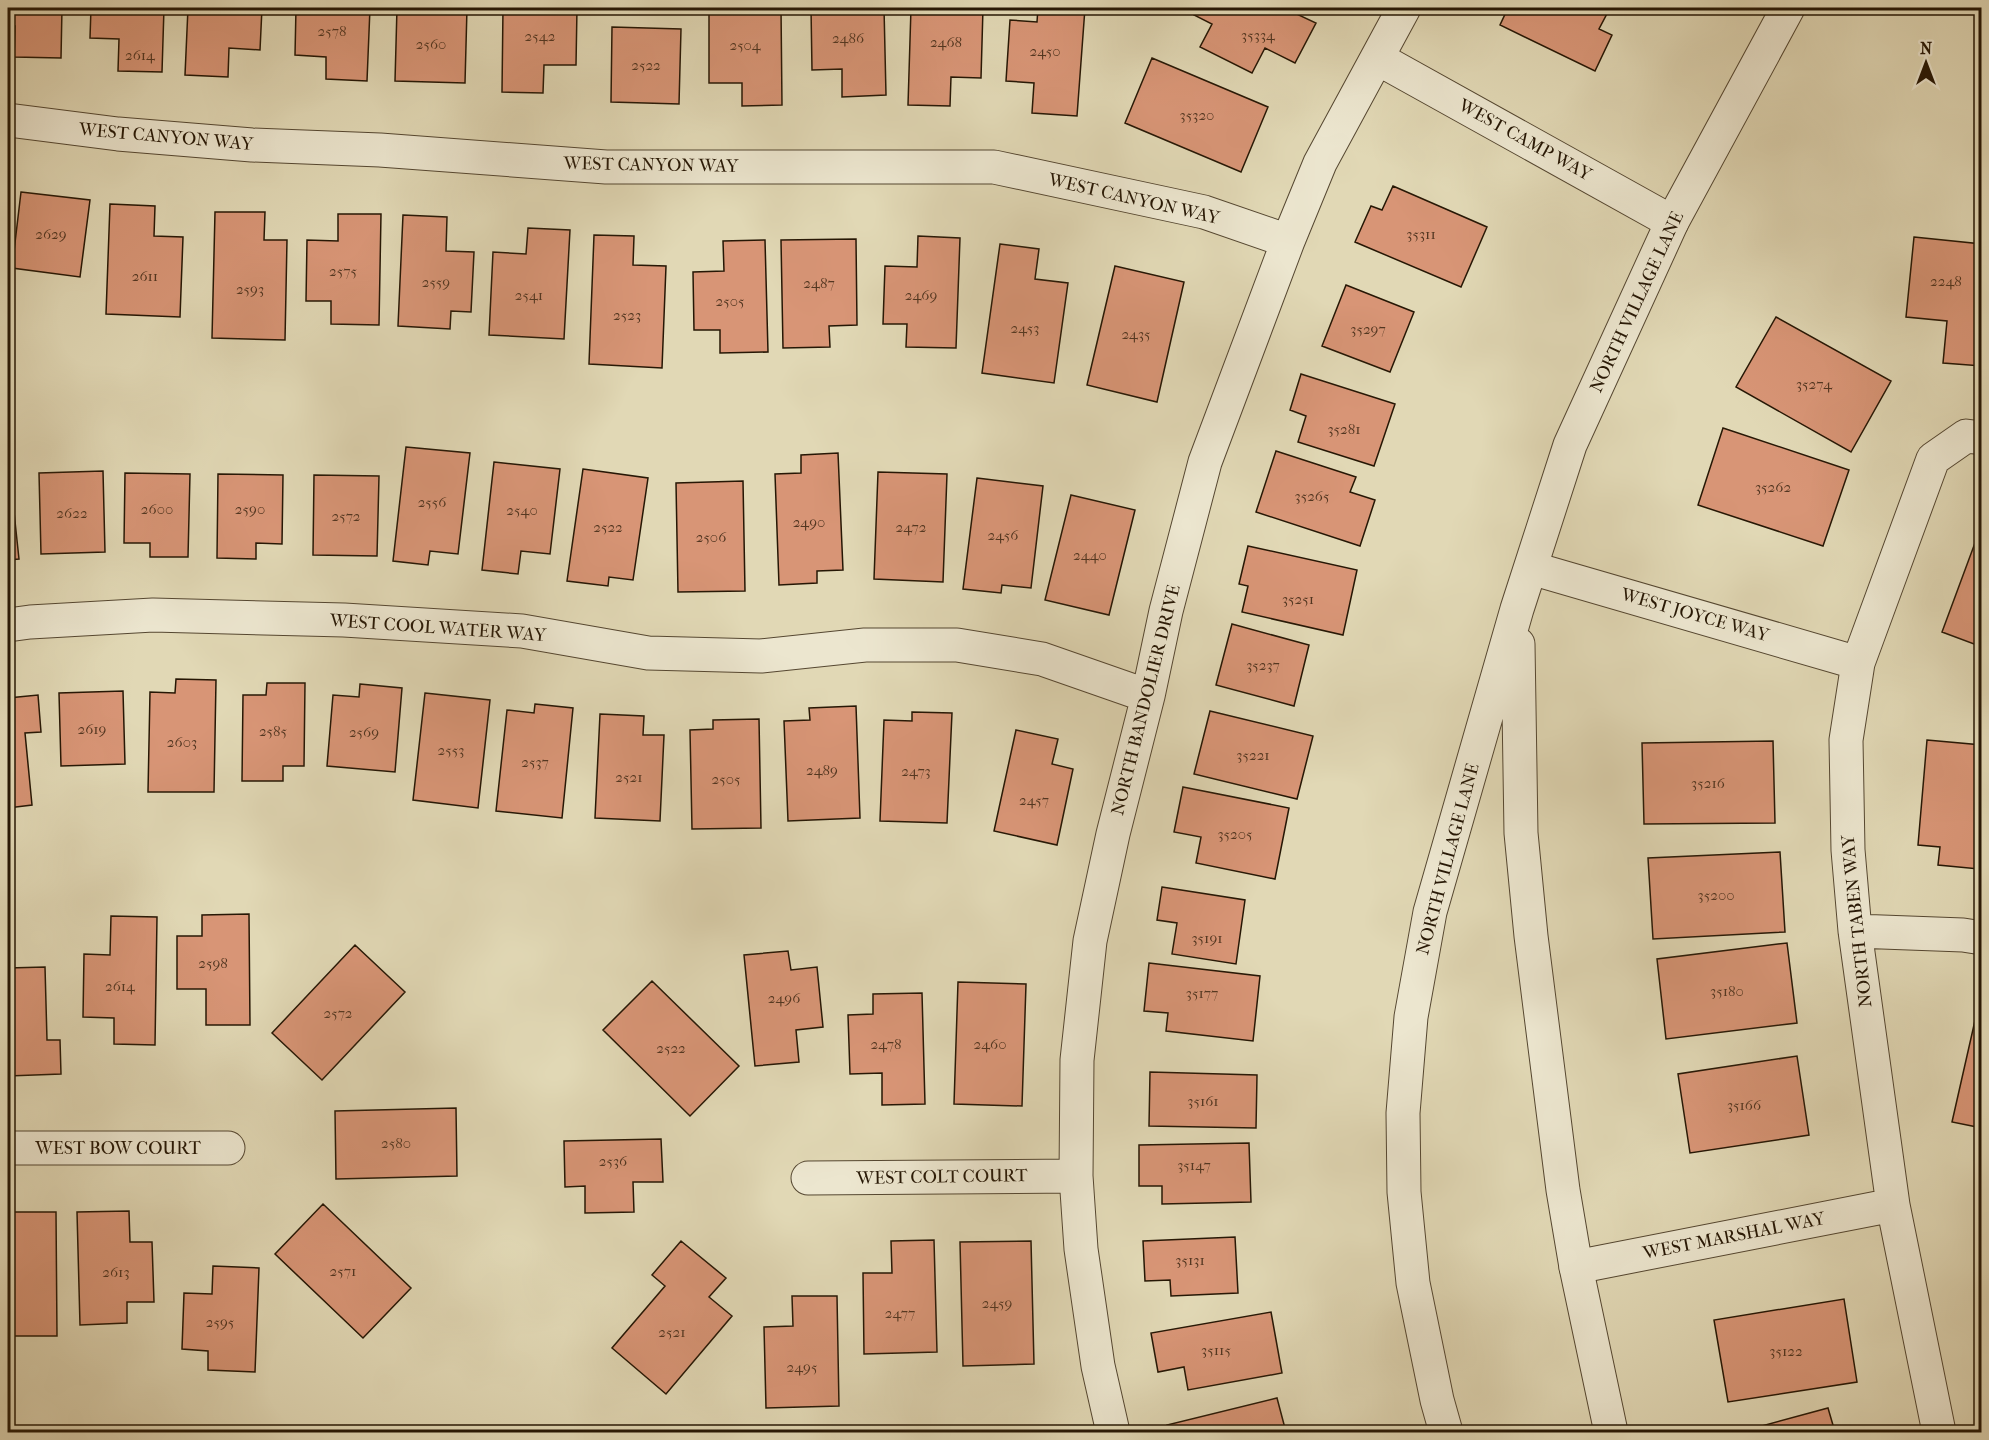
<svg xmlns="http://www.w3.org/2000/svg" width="1989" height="1440" viewBox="0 0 1989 1440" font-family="'IM FELL French Canon',serif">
  <rect width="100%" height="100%" fill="#e1d8b5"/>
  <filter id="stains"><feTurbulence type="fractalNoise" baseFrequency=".00333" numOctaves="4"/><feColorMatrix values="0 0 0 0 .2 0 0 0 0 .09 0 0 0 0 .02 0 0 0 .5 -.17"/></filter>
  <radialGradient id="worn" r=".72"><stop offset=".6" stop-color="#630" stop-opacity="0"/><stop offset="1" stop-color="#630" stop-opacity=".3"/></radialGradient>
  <!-- building -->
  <path fill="#d89576" stroke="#261705" stroke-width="1.5" d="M8,8H62L61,58L14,57L15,26H8Z
    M91,8H164L162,72L118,71L119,39L90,38Z
    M188,8H262L260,50L229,48L228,77L185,75Z
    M296,8H370L367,81L326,79V57L295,55Z
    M397,8H467L465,83L395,81Z
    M503,8H577L576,65H544L543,93L502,92Z
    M709,8H781L782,105L742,106V83H709Z
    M811,8H884L886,95L842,97V69L812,70Z
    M911,8H983L981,78L951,77L950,106L908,105Z
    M1038,8H1085L1077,116L1032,113L1034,83L1006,81L1010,20L1037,22Z
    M1198,8H1284L1316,23L1295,63L1265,48L1252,73L1200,47L1212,24L1194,15Z
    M1508,8H1610L1599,29L1612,35L1595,71L1500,25Z
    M612,27L681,29L679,104L611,102Z
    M1152,58L1268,107L1241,172L1125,123Z
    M1393,186L1487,227L1461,287L1355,242L1371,206L1382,210Z
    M21,192L90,200L80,277L12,268Z
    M110,204L155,206L154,236L183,237L180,317L106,314Z
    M215,212H265L264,240H287L285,340L212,338Z
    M338,214H381L379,325L331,324V301H306L307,240L338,241Z
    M403,215L447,217L446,251L474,252L471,312L451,311L450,329L398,326Z
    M528,228L570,230L564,339L489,335L493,252L526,254Z
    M594,235L634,236L633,265L666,266L662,368L589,364Z
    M918,236L960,238L956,348L906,347L907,324H883L885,266L917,267Z
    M1914,237L1982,244V366L1943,363L1947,321L1906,317Z
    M856,239L857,325L829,326L830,347L783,348L781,240Z
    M765,240L768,352L720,353V330H694L693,272L724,271L723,241Z
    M1000,244L1039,249L1035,279L1068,283L1054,383L982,373Z
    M1115,266L1184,282L1157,402L1087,385Z
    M1346,285L1414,312L1390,372L1322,346Z
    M1776,317L1891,381L1851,452L1736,387Z
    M1301,374L1395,404L1374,466L1298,442L1306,416L1290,410Z
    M1723,428L1849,470L1823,546L1698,505Z
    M406,447L470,453L458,554L430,551L428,565L393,561Z
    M1276,451L1356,477L1350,492L1375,500L1360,546L1256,512Z
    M838,453L843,570L817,571V583L779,585L775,474L801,473V455Z
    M494,462L560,469L550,554L521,551L518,574L482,570Z
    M583,469L648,478L633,580L609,577L608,586L567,581Z
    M103,471L105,552L41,554L39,473Z
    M878,472L947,474L943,582L874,579Z
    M125,473L190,474L188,557H150V543H124Z
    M218,474L283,475L282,544L256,543V559L217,558Z
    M314,475L379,476L377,556L313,555Z
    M977,478L1043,486L1031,588L1002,585L1001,593L963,589Z
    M743,481L745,591L678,592L676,483Z
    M1071,495L1135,510L1109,615L1045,600Z
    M8,512H14L19,559L8,560Z
    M1982,524V647L1942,632Z
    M1248,546L1357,570L1343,635L1242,612L1248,586L1239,584Z
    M1232,624L1309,645L1294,706L1216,685Z
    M176,679L216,680L214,792H148L150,692L175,693Z
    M267,683H305L304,766H283V781H242L243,695H266Z
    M360,684L402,688L395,772L327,766L333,695L359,697Z
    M123,691L125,764L61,766L59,693Z
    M425,693L490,700L478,808L413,800Z
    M38,695L41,732L25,733L32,805L8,808V698Z
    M535,704L573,708L562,818L496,811L507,710L534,713Z
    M856,706L860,818L788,821L784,721L810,720L809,708Z
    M1210,711L1313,736L1297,799L1194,774Z
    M912,712L952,713L947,823L880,821L884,720L912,721Z
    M600,714L644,716L643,735H664L660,821L595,818Z
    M759,719L761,828L692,829L690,730L713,729V720Z
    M1016,730L1058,739L1052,764L1073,769L1057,845L994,831Z
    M1927,740L1982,745V846L1979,869L1938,865L1940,847L1918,845Z
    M1773,741L1775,823L1644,824L1642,743Z
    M1183,787L1289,808L1275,879L1196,863L1201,837L1174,832Z
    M1780,852L1785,932L1653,939L1648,858Z
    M1162,887L1245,900L1236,964L1172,954L1177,923L1157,920Z
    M249,914L250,1025H206V989H177V936H202V915Z
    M111,916L157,917L155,1045L114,1044V1018L83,1017L84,954L110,955Z
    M1787,943L1797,1023L1666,1039L1657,959Z
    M355,945L405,992L322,1080L272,1033Z
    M788,951L791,970L817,967L823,1027L796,1030L799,1062L755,1066L744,955Z
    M1149,963L1260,976L1253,1041L1166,1031L1168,1013L1144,1011Z
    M45,967L47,1040H60L61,1074L8,1076V968Z
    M652,981L739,1066L690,1116L603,1030Z
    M958,982L1026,984L1022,1106L954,1104Z
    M922,993L925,1104L882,1105V1073L850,1074L848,1015L873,1014V994Z
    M1976,1016L1982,1017V1128L1952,1122Z
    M1797,1056L1809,1135L1690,1153L1678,1074Z
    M1150,1072L1257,1075L1256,1128L1149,1126Z
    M456,1108L457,1176L336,1179L335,1111Z
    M661,1139L663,1182H633L634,1212L585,1213V1186L565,1187L564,1141Z
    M1249,1143L1251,1202L1162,1204V1186H1139V1145Z
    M323,1204L411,1288L363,1338L275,1254Z
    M129,1211L130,1242H152L154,1302H127V1323L80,1325L77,1212Z
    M8,1212H56L57,1336H8Z
    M1235,1237L1238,1293L1171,1296L1170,1280L1145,1281L1143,1241Z
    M934,1240L937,1352L864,1354L863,1273H892L891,1241Z
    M681,1241L726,1278L709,1297L732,1316L666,1394L612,1348L665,1286L652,1275Z
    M1031,1241L1034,1364L963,1366L960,1242Z
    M213,1266L259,1268L255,1372L208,1370V1351L182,1349L184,1293L212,1294Z
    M792,1296H837L839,1406L766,1408L764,1327L793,1326Z
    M1844,1299L1857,1382L1728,1402L1714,1320Z
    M1271,1312L1282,1373L1188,1390L1184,1367L1158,1372L1151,1333Z
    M1277,1398L1286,1432H1169L1167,1425Z
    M1828,1408L1835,1432H1759L1758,1427Z"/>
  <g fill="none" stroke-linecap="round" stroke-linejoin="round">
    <defs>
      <path id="minor" d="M1377,58L1672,222
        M8,120L118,134L252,145L380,150L606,167H994L1204,212L1288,241
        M1531,568L1858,663
        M8,625L30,622L153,615L344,620L522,631L648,653L761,656L865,645H957L1042,659L1148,696
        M1855,931L1963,935L1982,938
        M8,1148H228
        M808,1178L1076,1176
        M1576,1267L1893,1205
        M1113,1432L1098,1366L1081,1249L1076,1176L1077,1060L1090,941L1113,834L1148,696L1166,611L1205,462L1288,241L1320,163L1404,8
        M1939,1432L1893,1205L1855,931L1848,850L1846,740L1858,663L1933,459L1966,436L1982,438"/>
      <path id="tertiary" d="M1518,644L1521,833L1531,936L1563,1190L1576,1267L1611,1432
        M1446,1432L1437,1400L1413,1283L1404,1192L1403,1113L1411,1017L1430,912L1517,609L1570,445L1672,222L1788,8"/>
    </defs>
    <!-- minor casing -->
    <use href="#minor" stroke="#554731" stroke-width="35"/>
    <!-- tertiary casing -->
    <use href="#tertiary" stroke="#554731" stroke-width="35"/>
    <!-- minor -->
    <use href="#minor" stroke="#ece6cf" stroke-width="33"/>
    <!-- tertiary -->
    <use href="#tertiary" stroke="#ece6cf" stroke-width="33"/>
  </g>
  <g text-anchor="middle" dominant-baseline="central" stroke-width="5" stroke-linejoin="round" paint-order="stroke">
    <!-- number labels -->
    <g font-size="15" fill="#523621">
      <text x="332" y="31">2578</text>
      <text x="1258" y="35">35334</text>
      <text x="540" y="36">2542</text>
      <text x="848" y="38">2486</text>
      <text x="946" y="42">2468</text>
      <text x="431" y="44">2560</text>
      <text x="745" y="45">2504</text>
      <text x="1045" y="51">2450</text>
      <text x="140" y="55">2614</text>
      <text x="646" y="65">2522</text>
      <text x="1197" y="115">35320</text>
      <text x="51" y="234">2629</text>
      <text x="1421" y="234">35311</text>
      <text x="343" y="271">2575</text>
      <text x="145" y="276">2611</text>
      <text x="1946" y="281">2248</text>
      <text x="436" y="282">2559</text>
      <text x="819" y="283">2487</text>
      <text x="250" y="289">2593</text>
      <text x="529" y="295">2541</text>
      <text x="921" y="295">2469</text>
      <text x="730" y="301">2505</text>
      <text x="627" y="315">2523</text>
      <text x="1025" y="328">2453</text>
      <text x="1368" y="329">35297</text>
      <text x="1136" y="334">2435</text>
      <text x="1814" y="384">35274</text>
      <text x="1344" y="429">35281</text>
      <text x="1773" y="487">35262</text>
      <text x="1312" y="496">35265</text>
      <text x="432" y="502">2556</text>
      <text x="157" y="509">2600</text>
      <text x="250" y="509">2590</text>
      <text x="522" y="510">2540</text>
      <text x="72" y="513">2622</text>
      <text x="346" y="516">2572</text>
      <text x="809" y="522">2490</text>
      <text x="608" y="527">2522</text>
      <text x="911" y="527">2472</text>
      <text x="1003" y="535">2456</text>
      <text x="711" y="537">2506</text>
      <text x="1090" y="555">2440</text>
      <text x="1298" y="599">35251</text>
      <text x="1263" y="665">35237</text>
      <text x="92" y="729">2619</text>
      <text x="273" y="731">2585</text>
      <text x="364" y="732">2569</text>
      <text x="182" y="742">2603</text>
      <text x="451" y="750">2553</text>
      <text x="1253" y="755">35221</text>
      <text x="535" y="762">2537</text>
      <text x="822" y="770">2489</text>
      <text x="916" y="771">2473</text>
      <text x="629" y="777">2521</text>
      <text x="726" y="779">2505</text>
      <text x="1708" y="783">35216</text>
      <text x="1034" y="800">2457</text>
      <text x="1235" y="834">35205</text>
      <text x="1716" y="895">35200</text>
      <text x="1207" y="938">35191</text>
      <text x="213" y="963">2598</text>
      <text x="120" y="986">2614</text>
      <text x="1727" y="991">35180</text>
      <text x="1202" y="993">35177</text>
      <text x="784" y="998">2496</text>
      <text x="338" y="1013">2572</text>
      <text x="886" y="1044">2478</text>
      <text x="990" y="1044">2460</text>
      <text x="671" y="1048">2522</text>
      <text x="1203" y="1101">35161</text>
      <text x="1744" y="1105">35166</text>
      <text x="396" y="1143">2580</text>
      <text x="613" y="1161">2536</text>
      <text x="1194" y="1165">35147</text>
      <text x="1190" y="1260">35131</text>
      <text x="343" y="1271">2571</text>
      <text x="116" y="1272">2613</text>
      <text x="997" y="1303">2459</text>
      <text x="900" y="1313">2477</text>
      <text x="220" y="1322">2595</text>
      <text x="672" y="1332">2521</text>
      <text x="1216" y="1350">35115</text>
      <text x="1786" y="1351">35122</text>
      <text x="802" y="1367">2495</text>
    </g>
    <!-- street labels -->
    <g font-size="18" fill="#261705" stroke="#ece6cf">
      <text transform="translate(166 137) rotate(5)">WEST CANYON WAY</text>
      <text transform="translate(1525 140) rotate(29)">WEST CAMP WAY</text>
      <text transform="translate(651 165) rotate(1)">WEST CANYON WAY</text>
      <text transform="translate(1134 199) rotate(13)">WEST CANYON WAY</text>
      <text transform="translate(1637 302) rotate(-65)">NORTH VILLAGE LANE</text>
      <text transform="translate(1695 615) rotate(16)">WEST JOYCE WAY</text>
      <text transform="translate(438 628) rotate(4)">WEST COOL WATER WAY</text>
      <text transform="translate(1146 700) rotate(-76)">NORTH BANDOLIER DRIVE</text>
      <text transform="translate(1448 859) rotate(-75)">NORTH VILLAGE LANE</text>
      <text transform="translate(1857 921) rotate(-96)">NORTH TABEN WAY</text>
      <text x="118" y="1148">WEST BOW COURT</text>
      <text transform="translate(942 1177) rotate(-1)">WEST COLT COURT</text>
      <text transform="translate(1734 1236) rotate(-11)">WEST MARSHAL WAY</text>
    </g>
  </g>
  <!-- margin -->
  <rect width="1989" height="1440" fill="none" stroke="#e1d8b5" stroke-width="30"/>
  <rect x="9" y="9" width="1971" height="1422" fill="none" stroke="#261705" stroke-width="3"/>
  <rect x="15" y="15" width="1959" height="1410" fill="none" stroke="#261705" stroke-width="1.5"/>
  <!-- north arrow -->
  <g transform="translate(1926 63)" stroke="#ece6cf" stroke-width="4.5" paint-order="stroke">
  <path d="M0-4.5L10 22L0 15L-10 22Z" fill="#261705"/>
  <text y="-9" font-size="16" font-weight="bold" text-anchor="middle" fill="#261705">N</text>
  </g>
  <rect width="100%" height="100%" filter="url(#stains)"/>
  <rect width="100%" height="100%" fill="url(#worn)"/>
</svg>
